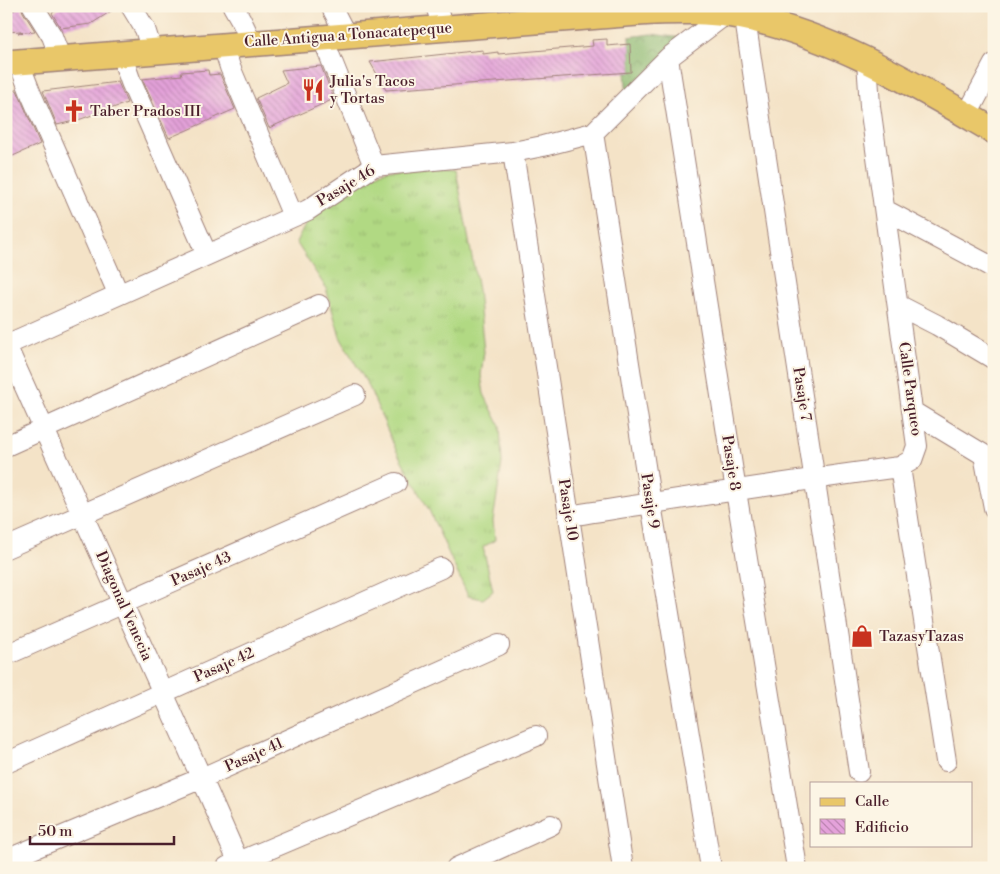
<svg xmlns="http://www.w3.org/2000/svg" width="1000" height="874" viewBox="0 0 1000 874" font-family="'Libre Bodoni',serif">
  <defs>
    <pattern id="grass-tufts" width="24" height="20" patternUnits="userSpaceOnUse" patternTransform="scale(1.25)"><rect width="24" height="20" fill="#b1d983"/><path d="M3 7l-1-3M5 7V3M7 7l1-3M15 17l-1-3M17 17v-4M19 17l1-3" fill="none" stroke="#9aba71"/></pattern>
    <pattern id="forest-crowns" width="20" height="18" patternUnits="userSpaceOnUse" patternTransform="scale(1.25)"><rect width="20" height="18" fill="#8cb971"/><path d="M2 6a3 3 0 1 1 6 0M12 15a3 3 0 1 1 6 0" fill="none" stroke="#74965d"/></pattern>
    <pattern id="building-back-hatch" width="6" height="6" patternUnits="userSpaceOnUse" patternTransform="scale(1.25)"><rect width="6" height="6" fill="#e4a2da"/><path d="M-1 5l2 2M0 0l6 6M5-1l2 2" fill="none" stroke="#bb83b1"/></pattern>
  </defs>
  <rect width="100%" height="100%" fill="#fcf5e5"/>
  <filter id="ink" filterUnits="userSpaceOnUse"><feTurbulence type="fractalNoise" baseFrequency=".02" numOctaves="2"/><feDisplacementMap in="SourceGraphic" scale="10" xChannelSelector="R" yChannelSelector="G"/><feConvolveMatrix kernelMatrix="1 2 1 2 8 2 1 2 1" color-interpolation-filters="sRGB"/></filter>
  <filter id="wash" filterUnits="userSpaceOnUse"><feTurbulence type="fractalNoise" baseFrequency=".0096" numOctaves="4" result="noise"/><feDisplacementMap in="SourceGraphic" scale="20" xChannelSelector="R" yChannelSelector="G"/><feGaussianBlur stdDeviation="1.12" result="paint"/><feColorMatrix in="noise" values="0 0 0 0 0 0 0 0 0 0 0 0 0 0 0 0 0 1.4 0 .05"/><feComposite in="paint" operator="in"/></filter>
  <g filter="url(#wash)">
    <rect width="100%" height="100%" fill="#f4e3c7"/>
    <!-- grass -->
    <path fill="url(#grass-tufts)" stroke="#7e7c57" d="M436,168L456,170L478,290L484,352L481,375L484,394L500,426L502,463L493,521L495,540L483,547L493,591L483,599L468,596L429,510L396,450L369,387L340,337L326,288L296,242L309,218L361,178L389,170Z"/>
    <!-- forest -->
    <path fill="url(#forest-crowns)" stroke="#6b6c4e" d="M651,34L690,39L627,96L625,73L631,72L629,37Z"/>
    <g id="blocks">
      <!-- building -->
      <path fill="url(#building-back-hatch)" d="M21,6L23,12L35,31L18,33L21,31L6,32V15Z
        M63,6H119L91,24L61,28L52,13Z
        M607,39V46L630,44L631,72L386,90L370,62L483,50V54L498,52V54L593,46L592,40Z
        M321,66L334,99L269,128L256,98L287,83L281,70Z
        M208,70L209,75L220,74L235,109L169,138L142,79L182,75L181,72Z
        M118,82L127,103L78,120L57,125L43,91Z
        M17,90L40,144L6,159V91Z"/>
    </g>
  </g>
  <g filter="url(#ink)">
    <use href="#blocks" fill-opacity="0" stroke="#9f8179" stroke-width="1"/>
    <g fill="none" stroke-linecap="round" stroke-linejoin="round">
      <defs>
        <path id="minor" d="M33,6L52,36L61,60
          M131,6L145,29L152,51
          M233,6L241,20L252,43
          M331,6L347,37
          M436,6L443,28
          M743,6L859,772
          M323,39L374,166
          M223,45L230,67L293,216
          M121,54L131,82L207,255
          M668,58L736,491L797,868
          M19,63L31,94L118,293
          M967,115L994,64
          M593,133L651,504L711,868
          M513,152L623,868
          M885,210L994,268
          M898,305L937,325L994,359
          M6,345L308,210L374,166L513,152L543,146L593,133L668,58L726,14
          M6,345L210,797L241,868
          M913,412L994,461
          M6,446L319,305
          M984,455L994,508
          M900,467L946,761
          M569,516C680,499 790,481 900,467L912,460L917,446L870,106L867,61
          M6,548L355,395
          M6,655L396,483
          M6,763L441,568
          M6,860L202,778L499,645
          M227,867L536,736
          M456,868L551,825"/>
        <path id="major" d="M6,63L638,13C673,11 708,10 743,17C834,35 915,85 994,131"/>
      </defs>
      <!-- minor casing -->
      <use href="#minor" stroke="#9f8179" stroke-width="22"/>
      <!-- major casing -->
      <use href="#major" stroke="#9f8179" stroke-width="28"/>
      <!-- minor -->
      <use href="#minor" stroke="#fff" stroke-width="20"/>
      <!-- major -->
      <use href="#major" stroke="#e9c769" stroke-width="25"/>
    </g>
  </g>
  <!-- icons -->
  <defs>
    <symbol id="restaurant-bare" viewBox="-9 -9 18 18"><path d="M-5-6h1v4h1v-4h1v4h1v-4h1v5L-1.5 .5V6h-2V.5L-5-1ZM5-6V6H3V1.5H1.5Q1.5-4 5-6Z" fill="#c8321e" stroke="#fcf5e5" stroke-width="2.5" paint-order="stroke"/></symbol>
    <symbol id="church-bare" viewBox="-9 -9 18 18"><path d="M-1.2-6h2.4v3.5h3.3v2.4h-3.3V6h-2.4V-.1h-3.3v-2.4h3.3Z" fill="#c8321e" stroke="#fcf5e5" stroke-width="2.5" paint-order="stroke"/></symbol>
    <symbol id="shop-bare" viewBox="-9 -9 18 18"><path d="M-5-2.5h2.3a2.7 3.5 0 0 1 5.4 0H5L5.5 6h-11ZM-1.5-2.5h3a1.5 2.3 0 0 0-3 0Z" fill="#c8321e" stroke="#fcf5e5" stroke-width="2.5" paint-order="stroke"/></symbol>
  </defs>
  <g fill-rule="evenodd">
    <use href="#restaurant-bare" x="297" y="74" width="32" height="32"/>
    <use href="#church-bare" x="58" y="95" width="32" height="32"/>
    <use href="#shop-bare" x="846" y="620" width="32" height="32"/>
  </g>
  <g text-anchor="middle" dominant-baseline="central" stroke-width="4" stroke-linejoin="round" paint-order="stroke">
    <!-- street labels -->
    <g font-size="15" fill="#4a1f2b" stroke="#fcf5e5">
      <text transform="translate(348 35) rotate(-4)">Calle Antigua a Tonacatepeque</text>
      <text transform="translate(346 186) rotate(-31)">Pasaje 46</text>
      <text transform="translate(910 389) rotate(82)">Calle Parqueo</text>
      <text transform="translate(802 394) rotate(81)">Pasaje 7</text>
      <text transform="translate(731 463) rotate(81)">Pasaje 8</text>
      <text transform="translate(650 501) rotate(81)">Pasaje 9</text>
      <text transform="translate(568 510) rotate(81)">Pasaje 10</text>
      <text transform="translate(201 569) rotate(-24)">Pasaje 43</text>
      <text transform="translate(124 606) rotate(66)">Diagonal Venecia</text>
      <text transform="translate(224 665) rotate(-24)">Pasaje 42</text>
      <text transform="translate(254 755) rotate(-24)">Pasaje 41</text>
    </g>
    <!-- poi labels -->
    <g font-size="15" fill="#4a1f2b" stroke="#fcf5e5" text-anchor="start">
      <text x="330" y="81">Julia's Tacos<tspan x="330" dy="17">y Tortas</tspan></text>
      <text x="90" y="111">Taber Prados III</text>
      <text x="879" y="636">TazasyTazas</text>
    </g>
  </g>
  <!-- margin -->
  <rect width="1000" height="874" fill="none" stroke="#fcf5e5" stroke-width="25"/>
  <!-- legend -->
  <rect x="810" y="782" width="162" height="65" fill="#fcf5e5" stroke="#b59f9b"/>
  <rect x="820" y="798" width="25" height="8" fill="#e9c769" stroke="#b59f9b"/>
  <text x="855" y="806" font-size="15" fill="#4a1f2b">Calle</text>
  <rect x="820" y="819" width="25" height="15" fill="url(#building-back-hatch)" stroke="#b59f9b"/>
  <text x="855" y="832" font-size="15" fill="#4a1f2b">Edificio</text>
  <!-- scale -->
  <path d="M30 836v8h144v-8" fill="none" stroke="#4a1f2b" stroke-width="2.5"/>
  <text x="38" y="836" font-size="15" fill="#4a1f2b" stroke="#fcf5e5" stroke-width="4" paint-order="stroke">50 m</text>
</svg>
